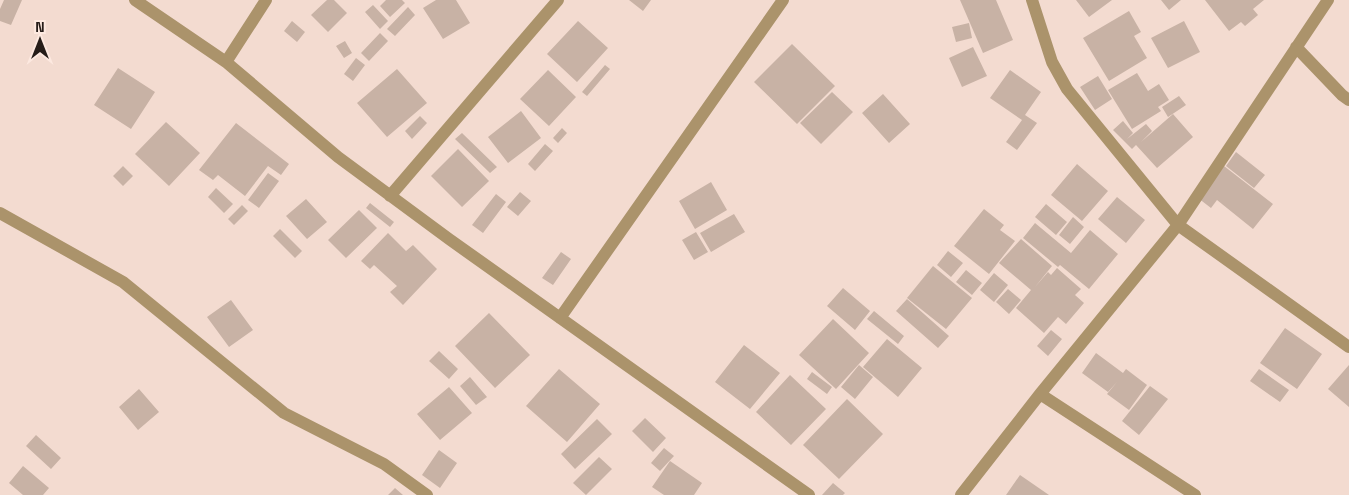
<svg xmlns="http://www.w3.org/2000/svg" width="1349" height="495" viewBox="0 0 1349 495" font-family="'Space Grotesk',sans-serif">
  <rect width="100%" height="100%" fill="#f3dbd0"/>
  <!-- building -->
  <path fill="#c8b2a5" d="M4,0H22L11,25L0,21V9Z
    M327,0H334L347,13L328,32L311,15Z
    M386,0H402L405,3L390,17L380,6Z
    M436,0H456L470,23L443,39L423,8Z
    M629,0H651L643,11Z
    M960,0H996L1013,40L983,53Z
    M1076,0H1112L1089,17Z
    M1161,0H1181L1169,10Z
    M1205,0H1264L1253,9L1258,15L1245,26L1241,22L1229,31Z
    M373,5L388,21L380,29L365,12Z
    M408,7L415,15L395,36L387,29Z
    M1129,11L1141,32L1134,36L1147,58L1109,81L1083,38Z
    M292,21L305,32L297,42L284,31Z
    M578,21L608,48L577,82L547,54Z
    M1184,21L1200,52L1168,68L1151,38Z
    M969,23L972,38L956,42L952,27Z
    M380,33L388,41L369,61L361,53Z
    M345,41L352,53L344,58L336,46Z
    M792,44L835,86L797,124L754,82Z
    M973,47L987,76L962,87L949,58Z
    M356,58L365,65L353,81L344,74Z
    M605,65L610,69L587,96L582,92Z
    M118,68L155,92L131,129L94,105Z
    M397,69L427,103L387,137L357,103Z
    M548,70L576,97L549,126L520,99Z
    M1010,70L1041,92L1025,115L1037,123L1017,150L1006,142L1022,120L990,98Z
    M1137,73L1148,91L1159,84L1169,100L1158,107L1161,111L1132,129L1108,90Z
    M1098,76L1112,99L1095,110L1080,87Z
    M832,92L853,112L821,144L800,123Z
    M883,94L910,124L889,143L862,113Z
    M1179,96L1186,105L1168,117L1162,107Z
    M521,111L541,138L508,163L488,137Z
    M1173,114L1193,137L1157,168L1136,145L1132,149L1113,130L1123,121L1133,133L1127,139L1146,124L1152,131L1141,142Z
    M420,116L427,123L412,139L405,131Z
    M166,122L200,153L169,186L135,154Z
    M236,123L289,164L281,175L268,166L245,196L218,175L213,180L199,170Z
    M562,128L567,133L558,143L553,138Z
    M462,133L497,167L490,173L455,139Z
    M545,144L553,151L535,171L528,164Z
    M458,149L489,181L462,207L431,176Z
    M1236,152L1265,175L1254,188L1226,166Z
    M1077,164L1108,191L1082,221L1051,195Z
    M123,166L133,176L123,186L113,176Z
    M1224,166L1273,204L1253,229L1217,200L1211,208L1198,198Z
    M268,173L279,181L259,208L248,200Z
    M711,182L727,210L695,229L679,201Z
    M216,188L233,204L224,213L208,197Z
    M520,192L531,201L518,216L507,207Z
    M496,194L506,202L483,233L472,225Z
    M1117,197L1145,220L1126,243L1098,219Z
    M306,199L327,222L307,239L286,216Z
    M370,203L394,222L390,227L366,208Z
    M1046,204L1067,222L1056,235L1035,217Z
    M242,205L248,211L234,225L228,219Z
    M984,209L1004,225L1000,230L1015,241L989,274L954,246Z
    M359,210L377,228L346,258L328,240Z
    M734,214L745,232L711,252L700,233Z
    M1073,217L1084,227L1070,244L1059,235Z
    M1035,223L1071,253L1090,230L1118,254L1089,289L1060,265L1058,267L1023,238Z
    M280,229L302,251L295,258L273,236Z
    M696,232L708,252L694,260L682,240Z
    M388,233L406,251L413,245L437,269L403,305L390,292L397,286L374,265L370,269L361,261Z
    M1021,239L1052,266L1035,287L1048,272L1051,275L1057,268L1081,289L1075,295L1084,303L1066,324L1058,317L1044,333L1016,308L1031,290L999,263Z
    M948,251L963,263L951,277L937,265Z
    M561,252L571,259L553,285L542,278Z
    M933,266L972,298L946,329L907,298Z
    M966,270L982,283L972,295L956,282Z
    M994,273L1008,285L994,302L980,290Z
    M843,288L870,311L855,330L827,306Z
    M1008,289L1021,300L1009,314L996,302Z
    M907,299L949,336L938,348L896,311Z
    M231,300L253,330L229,347L207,317Z
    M874,311L904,336L898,344L867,319Z
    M489,313L530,355L495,388L455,346Z
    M833,319L869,353L836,389L799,355Z
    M1285,328L1322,354L1297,389L1260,363Z
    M1051,330L1062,339L1048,356L1037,346Z
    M887,339L922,368L898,397L863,367Z
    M744,345L780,373L750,409L715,382Z
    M439,351L458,369L449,379L429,361Z
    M1096,353L1123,373L1126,369L1147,385L1129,410L1107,394L1117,382L1108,392L1082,373Z
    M859,365L873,377L855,399L841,387Z
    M1349,365V407L1328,389Z
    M559,369L600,404L567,442L526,406Z
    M1259,369L1289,390L1280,402L1250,381Z
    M812,372L832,387L827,394L807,379Z
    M790,375L826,409L791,445L756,412Z
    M470,377L487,397L476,405L460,386Z
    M1150,386L1168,399L1139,435L1122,421Z
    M449,387L472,413L440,440L417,414Z
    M139,389L159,412L138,430L119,407Z
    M847,399L883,434L839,479L803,445Z
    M645,418L666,438L653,452L632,431Z
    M597,419L612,434L575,469L561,454Z
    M36,435L61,458L51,469L26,446Z
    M664,448L674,456L660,471L651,463Z
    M439,450L457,463L440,488L422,475Z
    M599,457L612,469L586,495L573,483Z
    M670,461L702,483L694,495H664L652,487Z
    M23,466L49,488L43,495H23L9,483Z
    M1020,475L1049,495H1006Z
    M833,483L845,493L843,495H822Z
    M395,488L403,495H388Z"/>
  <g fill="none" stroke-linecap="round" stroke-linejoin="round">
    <!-- minor -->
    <path stroke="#ab936b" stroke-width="12" d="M135,0L226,62L338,157L449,239L809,495
      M1032,0L1052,62L1067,89L1178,225L1349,347
      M1296,47L1342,95L1349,100
      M226,62L266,0
      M390,196L558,0
      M0,213L123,282L284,413L384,464L427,495
      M560,318L783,0
      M1040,394L1195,495
      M961,495L1040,394L1178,225L1328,0"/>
  </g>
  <!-- north arrow -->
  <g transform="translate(40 40)" stroke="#fde9e0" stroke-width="4" paint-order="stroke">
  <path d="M0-4L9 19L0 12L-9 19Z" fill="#261d19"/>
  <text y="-8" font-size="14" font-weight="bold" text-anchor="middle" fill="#261d19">N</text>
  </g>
</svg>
